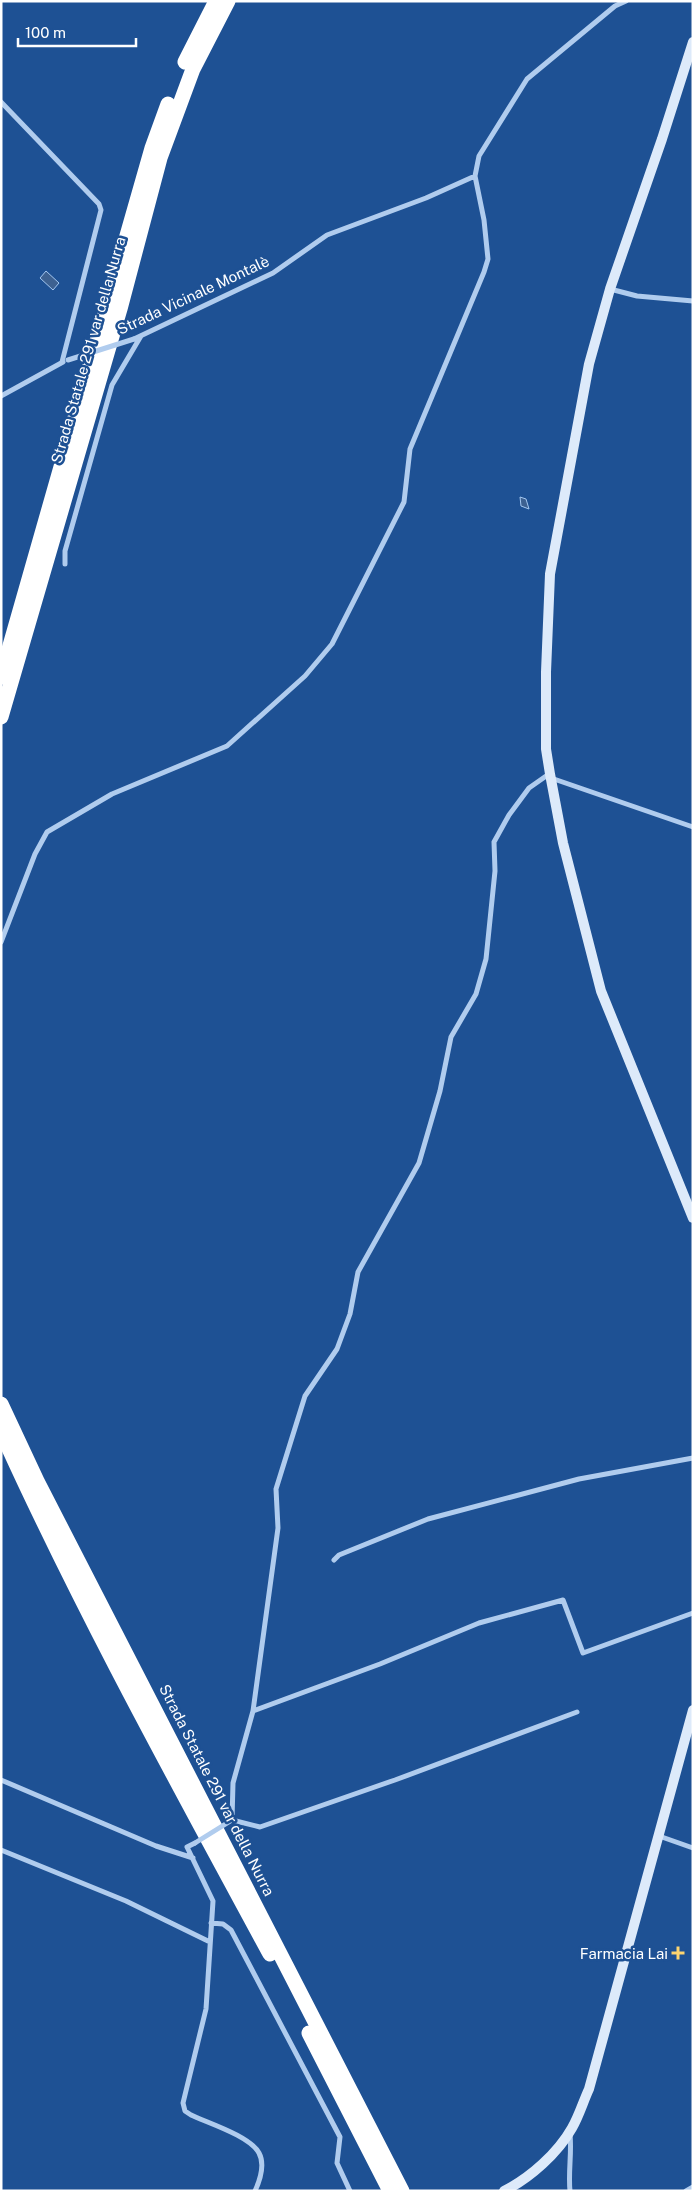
<svg xmlns="http://www.w3.org/2000/svg" width="694" height="2192" viewBox="0 0 694 2192" font-family="'Public Sans',sans-serif">
  <rect width="100%" height="100%" fill="#1e5194"/>
  <!-- water -->
  <path fill="#3d6191" stroke="#a4c7f0" d="M46,271L59,283L53,290L40,278Z
    M520,497L526,499L529,509L521,506Z"/>
  <g fill="none" stroke-linecap="round" stroke-linejoin="round">
    <!-- street -->
    <path stroke="#b0ccee" stroke-width="5" d="M1,102L99,204L101,210L62,362
      M610,289L637,296L693,301
      M134,339L273,273L327,235L426,198L475,176
      M1,396L63,362
      M65,564V551L112,385L141,336
      M549,774L529,788L509,815L494,842L495,871L486,959L476,994L451,1037L440,1091L419,1163L358,1272L350,1314L337,1349L305,1396L276,1489L278,1528L253,1711L233,1783L232,1820L260,1827L395,1780L577,1712
      M551,778L693,827
      M1,942L35,854L47,832L112,794L227,746L305,676L332,644L404,502L410,449L484,272L488,259L484,220L475,176L479,156L527,79L615,6L626,1
      M334,1560L339,1555L428,1519L579,1479L693,1458
      M253,1711L380,1664L479,1623L563,1600L583,1653L693,1613
      M1,1780L156,1846L193,1858
      M659,1836L693,1848
      M195,1843L187,1847L213,1901L206,2009L183,2103L185,2111L191,2115C208,2123 250,2136 259,2153C265,2164 260,2180 255,2191
      M1,1850L126,1901L210,1942
      M211,1923L223,1924L231,1930L340,2137L337,2163L350,2191
      M570,2191C568,2172 572,2153 570,2134
      M686,2191L693,2187"/>
    <!-- secondary -->
    <path stroke="#ddeafa" stroke-width="10" d="M693,42L662,139L610,289L589,364L550,574L546,672V749L550,774L563,843L601,991L693,1218
      M504,2191C530,2178 558,2153 572,2128C579,2116 583,2102 589,2089L693,1710"/>
    <!-- highway -->
    <path stroke="#fff" stroke-width="15" d="M185,62L216,1
      M1,677L152,148L168,104
      M1,717L120,309L160,158L193,69L228,1
      M1,1404L37,1481L402,2191
      M1,1431C82,1610 177,1782 270,1954
      M309,2033L390,2191"/>
    <!-- street-bridge -->
    <path stroke="#b0ccee" stroke-width="5" d="M68,360L134,339
      M195,1843L232,1820"/>
  </g>
  <!-- markers -->
  <path fill="#fdd570" stroke="#1e5194" stroke-width="2" d="M675.5 1945.5h5v5h5v5h-5v5h-5v-5h-5v-5h5z"/>
  <g text-anchor="middle" dominant-baseline="central" stroke-width="5" stroke-linejoin="round" paint-order="stroke">
    <!-- street labels -->
    <g font-size="15" fill="#fff" stroke="#1e5194">
      <text transform="translate(193 295) rotate(-25)">Strada Vicinale Montalè</text>
      <text transform="translate(88 350) rotate(-74)">Strada Statale 291 var della Nurra</text>
      <text transform="translate(217 1790) rotate(63)">Strada Statale 291 var della Nurra</text>
    </g>
    <!-- poi labels -->
    <g font-size="15" fill="#fff" stroke="#1e5194" text-anchor="end">
      <text x="668" y="1953">Farmacia Lai</text>
    </g>
  </g>
  <!-- border -->
  <rect width="694" height="2192" fill="none" stroke="#ffffff" stroke-width="5"/>
  <!-- scale -->
  <path d="M18 38v8h118v-8" fill="none" stroke="#ffffff" stroke-width="2.5"/>
  <text x="25" y="38" font-size="15" fill="#ffffff" stroke="#1e5194" stroke-width="4" paint-order="stroke">100 m</text>
</svg>
